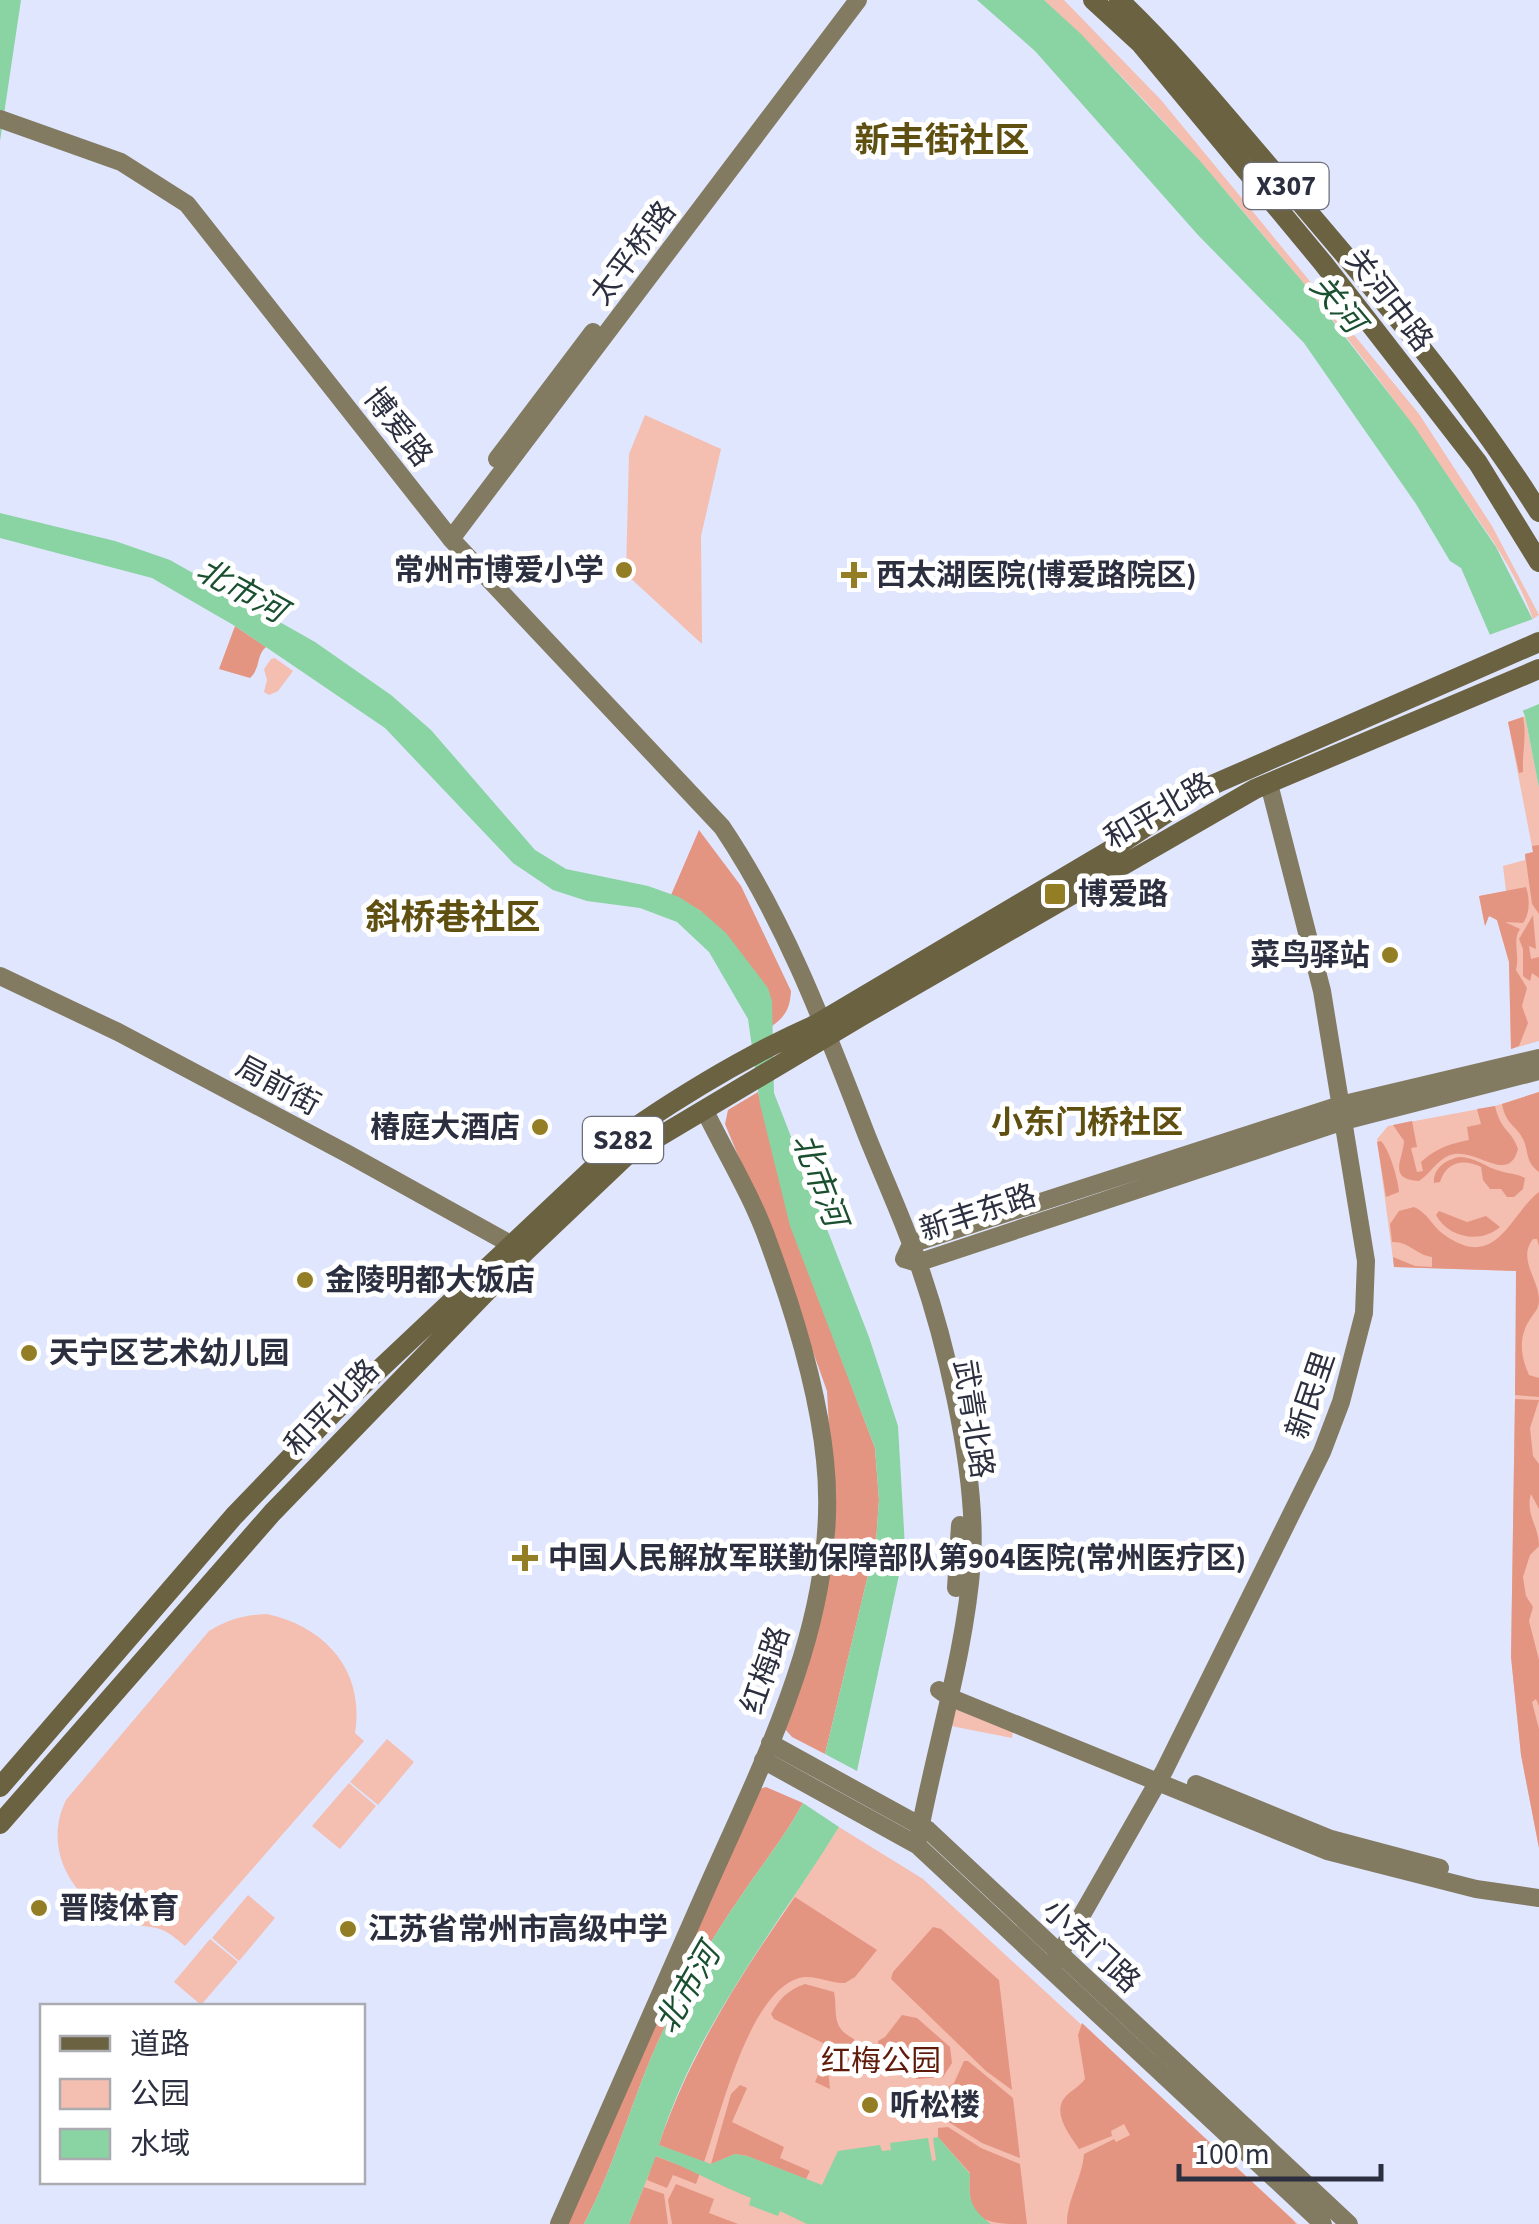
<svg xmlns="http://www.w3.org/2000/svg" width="1539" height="2224" viewBox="0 0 1539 2224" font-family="'Source Sans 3','Noto Sans SC',sans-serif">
  <rect width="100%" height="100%" fill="#e0e6fe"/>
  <!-- green -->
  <path fill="#f4beb0" d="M1044,0H1064L1161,100L1419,414L1492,526L1539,615L1533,619C1515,567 1478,520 1447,475C1386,385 1318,299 1247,216C1183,141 1116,67 1044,0Z
    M645,415L721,449L701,536L702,644L626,574L629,454Z
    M275,658L293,671L278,691L269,695L264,692L267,680L264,669L271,659Z
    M1525,716L1539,788V1041L1511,1049L1509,962L1497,920L1489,916L1485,926L1479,896L1506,891L1503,866L1525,860V854L1533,852L1508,722Z
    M1539,1092V1848L1521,1755L1511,1657L1517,1271L1394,1267L1377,1139L1388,1126L1495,1106Z
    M267,1614C326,1627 365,1671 355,1733L364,1741L185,1946C154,1918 154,1933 121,1920C72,1901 42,1849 66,1800L209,1631C229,1619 244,1615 267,1614Z
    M955,1709L1013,1731L1012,1738L951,1726Z
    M387,1739L414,1762L378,1805L350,1782Z
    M349,1783L376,1806L340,1849L312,1826Z
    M839,1827L923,1879L1298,2224H629L664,2129L730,1995Z
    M248,1895L275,1918L239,1961L212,1938Z
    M210,1939L238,1962L201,2005L174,1982Z"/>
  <!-- forest -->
  <path fill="#e49581" d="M235,626L266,647C256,655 261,668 250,678L219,669Z
    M1523,717C1527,736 1522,752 1523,772L1519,773L1508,722Z
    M699,830L741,886L791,991C790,1008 786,1016 772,1026V1001L701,911L671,895Z
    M1539,845V914L1532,904L1525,854L1533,852L1532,846Z
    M1526,887C1530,898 1530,914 1523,923L1505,922L1520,929C1512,940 1520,955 1516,970L1527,988L1522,1006L1528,1023L1519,1046L1511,1049L1509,962L1497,920L1489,916L1485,926L1479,896Z
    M1533,915L1536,949L1529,946L1531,959L1539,957V978L1532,973L1530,981L1523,976V949L1519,939Z
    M758,1092L791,1226L875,1448L879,1500L876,1542L825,1754L792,1737L784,1728L812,1651L835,1535L827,1391L773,1240L725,1124L728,1110Z
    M1539,1092V1172C1526,1162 1529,1155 1524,1141C1517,1125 1506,1126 1502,1104Z
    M1495,1106C1501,1132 1512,1130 1518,1149C1508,1186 1476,1146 1450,1155C1437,1160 1430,1174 1419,1181C1387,1179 1403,1160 1404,1141L1393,1125L1412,1121L1417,1147L1411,1148L1417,1172L1423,1171L1421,1162C1437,1148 1449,1144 1469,1140L1467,1127L1481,1124L1477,1109Z
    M1381,1141C1390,1151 1398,1179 1399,1192L1386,1197L1377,1142Z
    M1459,1157C1476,1157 1485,1167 1500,1171C1509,1174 1516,1173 1525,1178L1523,1189L1514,1197H1507L1501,1189H1490L1483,1180L1481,1167C1463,1158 1446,1162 1440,1182L1434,1183C1433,1168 1446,1160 1459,1157Z
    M1539,1192V1246L1537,1239H1533C1517,1259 1539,1279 1539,1300C1539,1310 1534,1312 1529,1321C1518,1338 1521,1358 1529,1375L1539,1378V1397L1515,1395L1516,1271L1394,1267L1393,1257L1415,1266L1432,1267V1257C1417,1255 1408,1241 1392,1242L1390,1224L1399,1211L1414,1207C1428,1213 1432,1226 1443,1234C1497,1273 1509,1215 1539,1192Z
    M1439,1211L1467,1222L1486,1216L1500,1227C1481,1244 1448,1238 1436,1215Z
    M1515,1399L1539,1400L1530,1428L1533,1456L1539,1464V1509L1531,1494C1525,1514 1539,1526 1539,1546L1530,1555L1523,1577L1526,1596L1533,1607L1529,1621L1539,1660V1706L1536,1699L1532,1702L1539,1729V1848L1521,1755L1511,1657Z
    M766,1787L803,1803C784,1838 761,1866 739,1899C711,1939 688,1981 666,2025C634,2089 618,2160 584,2224H563L756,1790Z
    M795,1897L877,1950L855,1977L845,1983C830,1984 815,1974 799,1978C748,1993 720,2117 704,2162L659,2145C689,2055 740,1975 795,1897Z
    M933,1927L941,1929L999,1980L1012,2090L986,2071L891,1979L893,1972Z
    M805,1984L834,1992C838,2012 830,2027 854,2039L857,2066L828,2069L830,2089L815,2082L831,2047L774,2019L771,2014C780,1998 788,1990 805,1984Z
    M902,2015L917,2018L950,2047L952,2063L943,2077L916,2079L913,2058L880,2062L878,2041L885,2037Z
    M1082,2023L1293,2220L1296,2224H1067C1067,2199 1082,2179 1084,2154L1114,2139L1116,2142L1130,2135L1124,2124L1111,2131L1112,2136L1079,2149C1069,2134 1051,2112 1066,2096C1073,2089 1079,2087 1085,2079L1078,2035Z
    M964,2061H968L1013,2098L1020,2158L982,2143L947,2121L944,2090L954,2083Z
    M740,2085L747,2088L732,2122L784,2147L780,2158L810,2171L806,2179L747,2156L735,2154L711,2164L731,2094Z
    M948,2127L981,2148L1020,2164L1027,2224C984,2224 966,2222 970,2173L938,2137V2128Z
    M655,2156L700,2173L696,2184L673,2175L667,2188L647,2180Z
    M676,2184L714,2199L709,2213L738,2224H672L668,2200Z
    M644,2187L664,2194L668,2224H629Z"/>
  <!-- water -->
  <path fill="#8ad3a3" d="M0,0H21L0,141Z
    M977,0H1044L1081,34L1200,161L1301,280L1414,426L1496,547L1539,632V788L1525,716L1461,568L1450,561L1416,504L1304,343L1198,235L1035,51Z
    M0,513L115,541L170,560L315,642L391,695L431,730L535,850L566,869L648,886L679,897L701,911L726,933L768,988L772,1001L774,1093L869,1337L898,1426L905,1547L857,1771L825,1754L876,1542L879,1500L875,1448L790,1226L760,1104L748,1019L709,952L677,922L640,908L587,901L553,890L513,863L385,728L235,626L152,578L0,538Z
    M803,1803L839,1827C775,1930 695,2028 659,2145L711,2164L735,2154L747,2156L822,2185L838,2151L880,2145L882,2151L891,2150L890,2143L928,2138L932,2161L936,2160L933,2138L938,2137L970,2174C968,2199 970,2208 991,2224H807L780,2211L778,2216L749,2205L751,2198C718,2185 689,2168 656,2156L629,2224H584C618,2160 634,2089 666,2025C688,1981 711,1939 739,1899C761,1866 784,1838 803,1803Z"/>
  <!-- pier -->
  <path fill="#e0e6fe" d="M1533,619L1539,632V704L1522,711L1489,635Z"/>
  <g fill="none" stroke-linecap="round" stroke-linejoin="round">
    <!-- secondary -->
    <path stroke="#827b61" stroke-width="18" d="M0,119L121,162L187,204L451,539L722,827C786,922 826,1030 867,1136C881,1171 897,1206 910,1241C943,1326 978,1471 972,1561C965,1657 934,1750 917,1845
      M497,459L593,332
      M451,539L858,0
      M0,976L118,1032L348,1154L521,1250
      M1539,1058L1340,1105L911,1244L904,1259L917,1263L1344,1121L1539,1071
      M956,1588L960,1525
      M939,1690L949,1697L1327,1851L1476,1889L1539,1898
      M770,1743L928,1830L1349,2224
      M763,1760L917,1845L1323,2224
      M1196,1784L1331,1839L1440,1868
      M1051,1969L1164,1771L1322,1452L1341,1402L1364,1313L1366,1261L1322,991L1269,784
      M559,2224C605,2118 652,2012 699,1906C760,1766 842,1617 825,1460C818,1390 792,1306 768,1241C752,1196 726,1154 705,1111"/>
    <!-- primary -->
    <path stroke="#6b6242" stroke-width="20" d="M1093,0L1141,44L1323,263L1478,463L1539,562
      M1119,0C1180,58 1232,124 1287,187C1376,291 1466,396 1539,512
      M0,1787L234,1516L333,1413L640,1124C695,1087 754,1052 815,1025L1117,846L1203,789L1539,642
      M0,1824L272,1513L525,1252L625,1157L865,1014L1255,789L1539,669"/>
  </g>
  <!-- markers -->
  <g fill="#947e25" stroke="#fff" stroke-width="4">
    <circle cx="624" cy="570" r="10"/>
    <path d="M849 560h10v10h10v10h-10v10h-10v-10h-10v-10h10z"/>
    <rect x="1043" y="882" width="24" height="24" rx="5"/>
    <circle cx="1390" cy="955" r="10"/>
    <circle cx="540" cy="1127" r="10"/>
    <circle cx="305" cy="1280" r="10"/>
    <circle cx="29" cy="1353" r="10"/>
    <path d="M520 1543h10v10h10v10h-10v10h-10v-10h-10v-10h10z"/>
    <circle cx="39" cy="1908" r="10"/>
    <circle cx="348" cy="1929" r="10"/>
    <circle cx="870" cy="2105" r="10"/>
  </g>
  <g text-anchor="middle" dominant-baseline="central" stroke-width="10" stroke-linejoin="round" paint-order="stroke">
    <!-- shield labels -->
    <g fill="#fff" stroke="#6b6d79" stroke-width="2.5">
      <rect x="1243.5" y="163" width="85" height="46" rx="8"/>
      <rect x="583" y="1117" width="80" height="46" rx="8"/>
    </g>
    <g font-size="28" font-weight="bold" fill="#2c2f3f">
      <text x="1286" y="186">X307</text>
      <text x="623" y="1140">S282</text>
    </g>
    <!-- street labels -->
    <g font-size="30" fill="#2c2f3f" stroke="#fff">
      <text transform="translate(633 253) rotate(-53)">太平桥路</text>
      <text transform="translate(1389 300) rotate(52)">关河中路</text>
      <text transform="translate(398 427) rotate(52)">博爱路</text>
      <text transform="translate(1159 811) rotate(-30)">和平北路</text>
      <text transform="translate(278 1086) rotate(28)">局前街</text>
      <text transform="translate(978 1213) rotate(-18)">新丰东路</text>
      <text transform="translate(1311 1395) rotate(-71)">新民里</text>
      <text transform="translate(332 1408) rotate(-46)">和平北路</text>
      <text transform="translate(973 1419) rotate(81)">武青北路</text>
      <text transform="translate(766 1670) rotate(-71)">红梅路</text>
      <text transform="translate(1091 1946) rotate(43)">小东门路</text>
    </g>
    <!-- poi labels -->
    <g font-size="30" font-weight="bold" fill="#2c2f3f" stroke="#fff" text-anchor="start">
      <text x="604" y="570" text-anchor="end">常州市博爱小学</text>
      <text x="876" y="575">西太湖医院(博爱路院区)</text>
      <text x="1078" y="894">博爱路</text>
      <text x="1370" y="955" text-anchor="end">菜鸟驿站</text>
      <text x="520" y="1127" text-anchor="end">椿庭大酒店</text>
      <text x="325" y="1280">金陵明都大饭店</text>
      <text x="49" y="1353">天宁区艺术幼儿园</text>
      <text x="548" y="1558">中国人民解放军联勤保障部队第904医院(常州医疗区)</text>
      <text x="59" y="1908">晋陵体育</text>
      <text x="368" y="1929">江苏省常州市高级中学</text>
      <text x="890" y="2105">听松楼</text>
    </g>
    <!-- park labels -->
    <g font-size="30" fill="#601a09" stroke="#fff">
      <text x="881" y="2061">红梅公园</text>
    </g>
    <!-- water labels -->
    <g font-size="32" font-style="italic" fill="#1a5030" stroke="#fff">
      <text transform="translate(1337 304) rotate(50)">关河</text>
      <text transform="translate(241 591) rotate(29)">北市河</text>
      <text transform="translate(819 1180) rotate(69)">北市河</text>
      <text transform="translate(688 1989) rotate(-60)">北市河</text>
    </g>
    <!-- neighbourhood labels -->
    <g font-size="32" font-weight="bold" fill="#5f5012" stroke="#fff">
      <text x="1087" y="1123">小东门桥社区</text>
    </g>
    <!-- quarter labels -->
    <g font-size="35" font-weight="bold" fill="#5f5012" stroke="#fff">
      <text x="942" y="141">新丰街社区</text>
      <text x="453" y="918">斜桥巷社区</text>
    </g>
  </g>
  <!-- legend -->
  <rect x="40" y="2004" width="325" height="180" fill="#ffffff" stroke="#abacb2" stroke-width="2.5"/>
  <rect x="60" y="2036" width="50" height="15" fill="#6b6242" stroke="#abacb2" stroke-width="2.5"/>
  <text x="130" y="2054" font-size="30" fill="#2c2f3f">道路</text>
  <rect x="60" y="2079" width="50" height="30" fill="#f4beb0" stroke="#abacb2" stroke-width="2.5"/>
  <text x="130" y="2104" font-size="30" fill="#2c2f3f">公园</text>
  <rect x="60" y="2129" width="50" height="30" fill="#8ad3a3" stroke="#abacb2" stroke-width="2.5"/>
  <text x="130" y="2154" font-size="30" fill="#2c2f3f">水域</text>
  <!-- scale -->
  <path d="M1179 2164v15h202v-15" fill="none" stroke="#2c2f3f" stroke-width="5"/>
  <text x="1194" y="2164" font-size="30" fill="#2c2f3f" stroke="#ffffff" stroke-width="8" paint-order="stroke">100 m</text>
</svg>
